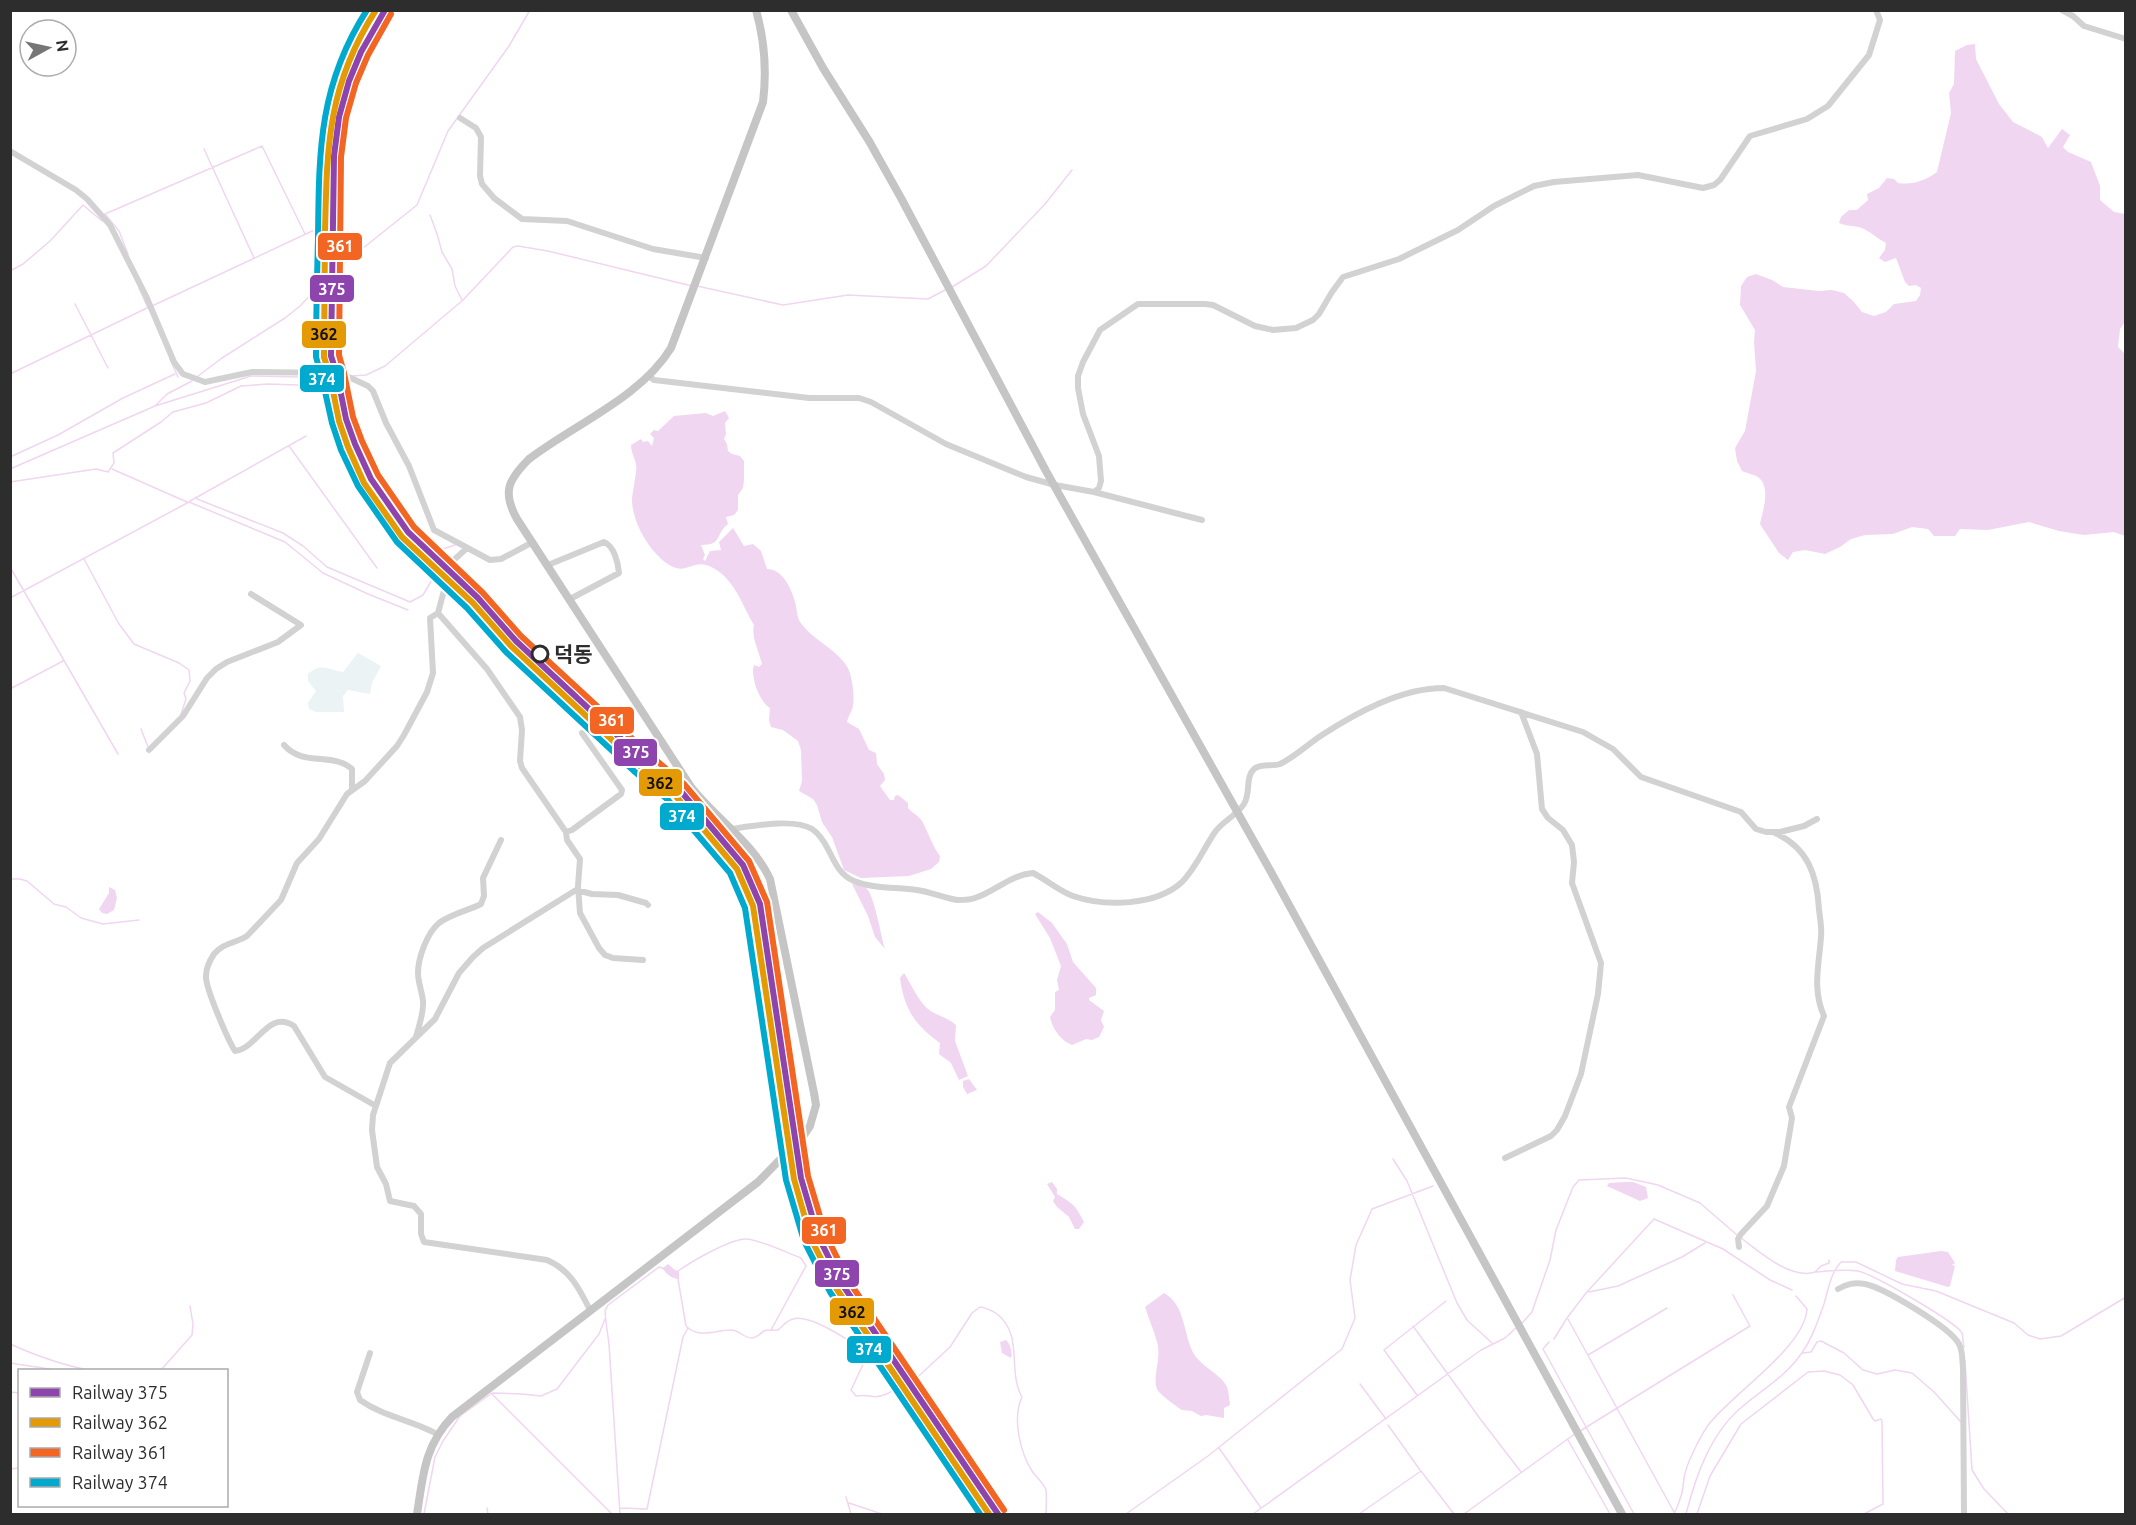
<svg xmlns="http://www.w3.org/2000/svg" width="2136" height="1525" viewBox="0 0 2136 1525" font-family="Ubuntu,'Noto Sans KR',sans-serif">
  <rect width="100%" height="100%" fill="#fff"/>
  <!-- green -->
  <path fill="#ebf3f4" d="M358,653L381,666L372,683L370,694L348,690L343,696L344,712H316L309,709L308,703L316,691L308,681V674C321,662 328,670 343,672Z"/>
  <!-- water -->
  <path fill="#f0d6f1" d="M1975,44L1976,59L1999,104L2013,122L2042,137L2048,148L2062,129L2070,135L2063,147L2068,152L2091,162L2100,186V200L2114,212L2125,214V322L2120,329L2118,347L2126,355L2125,536L2114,532L2084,535L2059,531L2029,522L1988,530L1960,529L1955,536H1934L1928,529L1912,527L1893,534L1865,535L1851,539L1840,547L1825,554L1805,550L1793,552L1788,560L1779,553L1760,524C1763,510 1772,484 1756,476C1752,474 1746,473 1742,471L1737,461L1735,448L1745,431L1756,371L1754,342L1755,330L1740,305L1741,286L1747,277L1756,274L1772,280L1783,287L1819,291L1832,290L1844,293L1853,301L1862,312L1874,316L1886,312L1894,304L1916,301L1920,295L1921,288L1916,285L1909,286L1905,282L1896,258L1885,262L1879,258L1885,250L1886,243C1878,239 1872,233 1864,229C1857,225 1847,227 1839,223L1841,217L1849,210H1857L1868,200L1867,194L1879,188L1887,178L1894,179L1898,183C1914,185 1924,181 1937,172L1951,113L1949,93L1954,84L1955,51L1967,45Z
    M725,411L729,418L725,423L726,434L724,439L727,444L728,451L732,454L740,456L744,461V480L743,488L738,495V510L734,515L726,517L728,524C715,534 723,545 701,545L705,555L703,559L705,561L710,551L721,550L719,542L733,528L744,546L753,544L761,551L767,569C784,569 793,592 796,606C797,611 797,616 799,620C810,640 843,651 850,673C853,684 855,698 852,710C850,714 848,717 847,722L859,729L869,750L876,753L877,764L884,774L885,780L880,786L890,800H894L895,796L898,795L908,803V808C912,813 918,815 922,821C927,830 934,849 940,856L939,862L931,869L909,876L861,878L844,870L832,837L822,822L817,805L813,799L799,791L802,781L801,750L798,741L783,730L771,727L769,720L770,708C759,701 750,676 754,665L759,667L762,664C759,651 751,637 754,625C742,605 736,582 715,569C696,557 689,572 676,568C653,560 631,522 632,498C633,490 635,480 636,472C638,462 631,454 631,445L641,439L643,442L648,441L652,446L654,438L650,434L654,430L658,431L674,416L706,413L713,416Z
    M852,884C856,885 863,885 866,888C874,893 881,937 885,949L875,937L868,916Z
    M109,887L115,890L117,898L114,910L107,914L102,913L99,909L109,893Z
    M1038,912L1052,923L1067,944L1073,962L1096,988V995L1089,998V1000L1104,1011L1101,1020L1104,1027L1099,1037L1092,1040L1086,1039L1072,1045C1061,1041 1052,1028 1050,1017L1055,1010V992L1059,990L1057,980L1061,966L1050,938L1035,914Z
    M904,973C913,987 920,1006 934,1013C942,1017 949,1019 956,1025L955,1041L968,1076L959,1080L951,1063L939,1054L940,1043C915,1025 904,1009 900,978Z
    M969,1079L977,1090L967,1094L963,1087V1081Z
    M1052,1182L1057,1189V1194C1073,1204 1075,1204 1084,1222L1079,1229H1075L1069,1217L1057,1207L1053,1201L1055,1197L1047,1184Z
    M1625,1182H1633L1646,1187L1648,1198L1640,1201L1607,1186L1609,1183Z
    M1941,1251L1948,1252L1955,1263L1952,1265L1955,1266L1950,1286L1948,1287L1895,1271L1896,1260L1898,1257Z
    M668,1264L675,1270L679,1271V1279C673,1279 665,1274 663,1268Z
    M1164,1293C1186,1305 1183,1335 1194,1354C1202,1367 1222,1375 1227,1387C1229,1392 1229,1399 1230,1405L1224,1408V1418L1206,1415L1201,1416L1192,1411L1182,1410C1176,1406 1159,1394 1157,1389C1152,1377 1162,1357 1157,1342C1154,1331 1149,1319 1145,1307Z
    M1006,1340C1010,1343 1013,1354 1011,1358L1002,1353L1000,1342Z"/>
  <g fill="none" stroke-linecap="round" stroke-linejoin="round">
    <!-- stream -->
    <path stroke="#f0d6f1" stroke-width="1.5" d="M204,149L254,258
      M105,214L262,146L305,234
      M105,214L119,231L128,254
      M430,215L437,234L442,252L452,269L455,286L462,300
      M10,271L23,264L50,241L83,205L102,221
      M697,286L783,305L848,295L928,299L945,290
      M952,287L986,266L1045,204L1072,170
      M139,288L148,308
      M75,304L108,368
      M152,306L325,225V210
      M170,359L178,377
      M10,374L147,308
      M198,376L222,358L285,318L300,306L328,276L417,205L448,131L509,46L530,10
      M352,376L366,375L385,366L463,300L513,247L518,246L548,251L692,286
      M155,406L251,376L345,378
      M289,446L377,568
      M10,457L58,435L123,398L175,374
      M10,469L155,406L167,394L192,381
      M112,469L187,502
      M10,482L96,469L108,472L114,463L113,453L161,422L173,412L206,403L241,386L268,384L326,386L332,388L344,433L365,483L375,479C392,505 410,531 434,552L455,545
      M196,497L197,499L283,533L303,546L327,567L410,602L423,595L436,573L435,570
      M190,501L306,436
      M84,559L119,624L134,644L179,663L189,670L190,681L184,693L186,699L181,714
      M10,567L118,754
      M10,598L189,502L285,542L323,573L368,594L408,610
      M10,689L63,661
      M141,729L148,747
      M10,879H20L27,881L54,904L66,907L81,918L103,924L139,920
      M1393,1159L1407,1181L1457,1303L1467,1320L1492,1343
      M1741,1238C1760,1252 1791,1280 1815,1272L1821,1266L1829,1263V1260
      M678,1271C691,1262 731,1238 747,1239C763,1241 785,1252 801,1258L806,1266L771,1330
      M1816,1272C1830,1271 1845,1269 1858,1271C1873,1274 1956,1322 1962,1333C1963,1337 1963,1344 1964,1347
      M678,1279L686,1326C698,1339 716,1330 731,1330C740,1330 743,1338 752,1338C759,1337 759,1334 764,1331C768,1329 773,1331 778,1330C783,1326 787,1320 793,1319C810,1314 856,1343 867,1356L851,1390L856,1396C862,1395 864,1395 870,1396C881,1399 894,1391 902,1384L908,1386L950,1347L972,1313L980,1307C987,1308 991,1310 997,1314C1024,1335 1007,1371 1022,1397C1012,1418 1020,1452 1032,1471C1036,1477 1044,1483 1046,1490C1047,1498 1046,1507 1046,1514
      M1589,1292L1618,1286L1682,1257L1705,1243
      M1568,1319L1674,1512
      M1522,1323L1532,1312L1535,1303L1550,1260L1556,1230L1573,1187L1579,1180L1626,1178L1658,1185L1700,1203L1737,1235
      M1413,1326L1481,1420L1521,1472
      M1554,1339L1567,1318L1586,1293L1654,1219L1723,1249L1770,1280L1792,1290
      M1549,1342L1543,1349L1634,1514
      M10,1344C37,1356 61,1365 89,1370
      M1803,1353L1811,1352L1817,1342L1821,1341L1844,1353L1863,1370L1877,1374L1895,1370L1912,1373L1934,1392L1961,1422
      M1588,1355L1667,1308
      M1965,1361L1972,1470L1984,1489L2008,1514
      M10,1363L56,1370
      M161,1370L192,1335L193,1324L190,1306
      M1360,1384L1386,1419
      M10,1392L20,1393
      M492,1394L612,1514
      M1417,1395L1384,1350L1446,1301
      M914,1402L988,1510
      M1388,1425L1420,1470
      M1580,1431L1750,1326L1733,1295
      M1568,1440L1610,1514
      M1219,1448L1261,1508
      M10,1469L20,1468
      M846,1497L851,1514
      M849,1503L882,1514
      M487,1508L488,1514
      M620,1508L647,1509L683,1337L688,1328
      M424,1514L435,1457L443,1441L460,1416L492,1393L522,1394L541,1396L557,1389L599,1334L605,1319
      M620,1514L609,1344L606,1322L605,1311L608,1305L659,1267L665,1269
      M1126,1514L1208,1456L1342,1349L1355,1318L1350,1280L1356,1245L1372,1209L1433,1186
      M1253,1514L1481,1350L1505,1338L1516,1328
      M1359,1514L1421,1471L1454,1514
      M1464,1514L1576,1433
      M1674,1514C1677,1508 1680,1500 1682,1493C1684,1485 1683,1477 1686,1470C1689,1459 1702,1433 1709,1424C1732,1394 1805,1347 1807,1309L1796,1296
      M1686,1514C1696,1475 1711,1432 1743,1406C1762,1390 1787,1375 1801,1354C1812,1339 1818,1321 1824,1304C1828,1290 1831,1272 1841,1262H1856L1902,1284L1936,1291L2014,1323L2028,1335L2040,1339L2061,1336L2126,1297
      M1697,1514L1710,1476L1741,1424L1808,1372L1824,1371L1840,1375L1853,1385L1873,1419L1875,1421L1881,1419L1882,1421L1883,1504L1864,1514"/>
    <!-- minor -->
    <path stroke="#d2d2d2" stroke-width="6" d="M2062,10L2073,16L2084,26L2126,39
      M460,118L476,128L481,137L480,176L482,184L494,198L522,219L567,221L653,249L706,258
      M10,151L76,190L87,199L110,225L146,296L174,362L183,374L205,382L252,372L340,373L368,386L373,391L386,423L409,466L434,530L490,560L501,559L533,542
      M650,377L654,380L809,398H859L871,402L946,444L1026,477L1055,485L1094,492L1202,520
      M1094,492L1099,488L1101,481L1099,456L1083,414L1078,388V376L1083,362L1100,330L1138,304H1205L1213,305L1255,326L1273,330L1296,328L1313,320L1319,314L1332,292L1343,277L1399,259L1458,230L1494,206L1534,186L1554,182L1638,175L1703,188L1714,185L1720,180L1750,136L1807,119L1828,106L1869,55L1880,20L1876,10
      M548,565L604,542C614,546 618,562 619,573L570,599
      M438,613L487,669L520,717L522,730L520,761L522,768L566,832L572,830L621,794L622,790L582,733
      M284,745C303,767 333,752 352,769V790
      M149,750L183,716L207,678L216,669L227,662L278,642L301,625L251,594
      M731,829C752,826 794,818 812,829C820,834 825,843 829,851C835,863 840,875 854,881C874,889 897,887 917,890C931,892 944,898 957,900C963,900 970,900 975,898C996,891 1010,875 1033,873C1047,880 1059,891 1073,896C1105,907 1156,906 1182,882C1196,868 1204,848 1215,832C1223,821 1237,815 1244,804C1251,793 1245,777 1254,769C1261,763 1272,767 1280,764C1295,757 1308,744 1322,735C1356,713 1401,688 1444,688L1583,732L1613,749L1641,777L1741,812L1756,829L1766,832H1780L1804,826L1817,819
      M566,832L567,840L580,859L578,886L580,913L599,948L605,955L613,958L643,960
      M416,1037C419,1025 424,1013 423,1001C422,991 418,983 418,973C418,958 427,933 439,923C451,914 467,911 481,904L484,896L483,878L501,840
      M376,1106L325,1077L294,1026C268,1009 257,1049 235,1051C228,1040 205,987 206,976C206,968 210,960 214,954C223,943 236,943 247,936L281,900L297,863L319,839L347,794L365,781L397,746L404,735L427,692L433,673L430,618L438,613L450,568L455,559L467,548
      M1505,1158L1551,1136L1557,1130L1565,1116L1581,1074L1598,994L1601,963L1597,952L1572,883L1574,862L1572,845L1563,830L1548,818L1542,809L1537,754L1521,712
      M1739,1247L1738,1239L1741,1234L1767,1206L1784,1166L1792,1118L1789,1107L1824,1016C1812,989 1819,965 1821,937C1822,928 1820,919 1819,909C1817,875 1808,848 1775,833
      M1838,1289C1847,1284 1854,1282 1865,1284C1884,1288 1950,1327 1959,1344C1963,1351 1962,1360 1963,1368L1964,1514
      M590,1310C579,1288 570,1270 547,1260L424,1242L421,1234V1214L414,1206L390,1201L386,1184L377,1167L372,1130L373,1115L390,1063L435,1019L459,973L473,957L483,948L576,890L592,894L618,895L646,903L648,905
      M370,1353L357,1392L360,1400C384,1417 412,1420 437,1434"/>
    <!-- major -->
    <path stroke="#c5c5c5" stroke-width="8" d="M791,10L823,68L869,141L901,198L1046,471L1271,872L1622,1514
      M417,1514C423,1477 424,1446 452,1417L758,1182L804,1135L810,1126L816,1105L814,1093L770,879C753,842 716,819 691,787L517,519C502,492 508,480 529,459C575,424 641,397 671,348L763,102C767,70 765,42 756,10"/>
    <defs>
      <path id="rail" d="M478,598L550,661L671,782"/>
    </defs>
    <!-- rail casing -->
    <use href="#rail" stroke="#b9b9b9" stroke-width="4"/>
    <!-- rail -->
    <use href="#rail" stroke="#fff" stroke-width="1.5" stroke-dasharray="4.5" stroke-linecap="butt"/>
    <defs>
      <path id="rail-1" d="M385,10L361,52L349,81L339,117L334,156L331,356L337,374L346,419L355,444L371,479L408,532L478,598L516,641L645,761L679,789L743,865L760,904L801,1178L818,1236L842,1284L998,1514"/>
      <path id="rail-2" d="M376,10C327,86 327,147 325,233C325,275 324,316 324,357L330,376L339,421L348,447L364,483L402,537L473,603L511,646L640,766L674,794L737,869L753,906L794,1179L811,1239L836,1288L989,1514"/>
      <path id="rail-3" d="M391,14L368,55L356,83L346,118L341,157L339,355L344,373L353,417L362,441L378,475L414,527L483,593L521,636L650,755L684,784L749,861L767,902L808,1176L825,1233L848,1280L1004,1510"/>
      <path id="rail-4" d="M367,10C318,86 319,153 318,239C317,278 316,318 316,357L322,378L332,423L341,450L358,486L397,542L467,608L506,652L635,772L668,800L730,873L745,908L786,1180L804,1241L830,1292L980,1514"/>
    </defs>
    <!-- rail-1 casing -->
    <use href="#rail-1" stroke="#fff" stroke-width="10"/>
    <!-- rail-2 casing -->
    <use href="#rail-2" stroke="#fff" stroke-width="10"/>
    <!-- rail-3 casing -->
    <use href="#rail-3" stroke="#fff" stroke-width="10"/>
    <!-- rail-4 casing -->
    <use href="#rail-4" stroke="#fff" stroke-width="10"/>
    <!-- rail-1 -->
    <use href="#rail-1" stroke="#8e44ad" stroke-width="6"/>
    <!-- rail-2 -->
    <use href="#rail-2" stroke="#e39a04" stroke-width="6"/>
    <!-- rail-3 -->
    <use href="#rail-3" stroke="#f26522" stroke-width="6"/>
    <!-- rail-4 -->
    <use href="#rail-4" stroke="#00a9ce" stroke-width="6"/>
  </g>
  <!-- markers -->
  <circle fill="#fff" stroke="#2d2d2d" stroke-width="3" cx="540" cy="654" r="8"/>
  <g text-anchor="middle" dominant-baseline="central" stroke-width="6" stroke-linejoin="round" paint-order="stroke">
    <!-- stop labels -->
    <g font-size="21" font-weight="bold" fill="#2d2d2d" stroke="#fff" text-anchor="start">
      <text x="554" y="654">덕동</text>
    </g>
  </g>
  <g stroke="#fff" stroke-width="2">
    <rect x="317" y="232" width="46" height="29" rx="6" fill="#f26522"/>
    <rect x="309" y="274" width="46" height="29" rx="6" fill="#8e44ad"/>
    <rect x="301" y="320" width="46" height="29" rx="6" fill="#e39a04"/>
    <rect x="299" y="364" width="46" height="29" rx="6" fill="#00a9ce"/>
    <rect x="589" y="706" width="46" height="29" rx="6" fill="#f26522"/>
    <rect x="613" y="738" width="45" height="29" rx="6" fill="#8e44ad"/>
    <rect x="638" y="768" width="45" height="29" rx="6" fill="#e39a04"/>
    <rect x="659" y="802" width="46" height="29" rx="6" fill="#00a9ce"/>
    <rect x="801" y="1216" width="46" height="29" rx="6" fill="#f26522"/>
    <rect x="814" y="1259" width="46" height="29" rx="6" fill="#8e44ad"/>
    <rect x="829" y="1297" width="46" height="29" rx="6" fill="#e39a04"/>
    <rect x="846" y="1335" width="46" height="29" rx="6" fill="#00a9ce"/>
  </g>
  <g font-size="16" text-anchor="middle" font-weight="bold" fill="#fff">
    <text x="340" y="252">361</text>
    <text x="332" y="295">375</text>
    <text x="322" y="385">374</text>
    <text x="612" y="726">361</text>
    <text x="636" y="758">375</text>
    <text x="682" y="822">374</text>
    <text x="824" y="1236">361</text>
    <text x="837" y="1280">375</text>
    <text x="869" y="1355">374</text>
  </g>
  <g font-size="16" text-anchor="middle" font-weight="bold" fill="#111">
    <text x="324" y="340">362</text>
    <text x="660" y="789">362</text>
    <text x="852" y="1318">362</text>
  </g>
  <!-- border -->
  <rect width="2136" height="1525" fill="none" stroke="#2d2d2d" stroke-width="24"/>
  <!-- legend -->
  <rect x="18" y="1369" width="210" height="138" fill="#ffffff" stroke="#ababab" stroke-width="1.5"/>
  <rect x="30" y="1388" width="30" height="9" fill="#8e44ad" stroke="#ababab" stroke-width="1.5"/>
  <text x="72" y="1399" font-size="18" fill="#2d2d2d">Railway 375</text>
  <rect x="30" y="1418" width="30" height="9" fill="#e39a04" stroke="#ababab" stroke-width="1.5"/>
  <text x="72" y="1429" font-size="18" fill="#2d2d2d">Railway 362</text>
  <rect x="30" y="1448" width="30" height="9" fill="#f26522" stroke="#ababab" stroke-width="1.5"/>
  <text x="72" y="1459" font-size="18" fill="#2d2d2d">Railway 361</text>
  <rect x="30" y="1478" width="30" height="9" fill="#00a9ce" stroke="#ababab" stroke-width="1.5"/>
  <text x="72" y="1489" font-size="18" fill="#2d2d2d">Railway 374</text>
  <!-- north arrow -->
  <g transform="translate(48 48) rotate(82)"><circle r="28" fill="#ffffff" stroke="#ababab" stroke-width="1.5"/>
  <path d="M0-4.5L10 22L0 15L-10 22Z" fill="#767676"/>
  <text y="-9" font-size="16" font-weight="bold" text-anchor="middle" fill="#2d2d2d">N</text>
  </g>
</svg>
